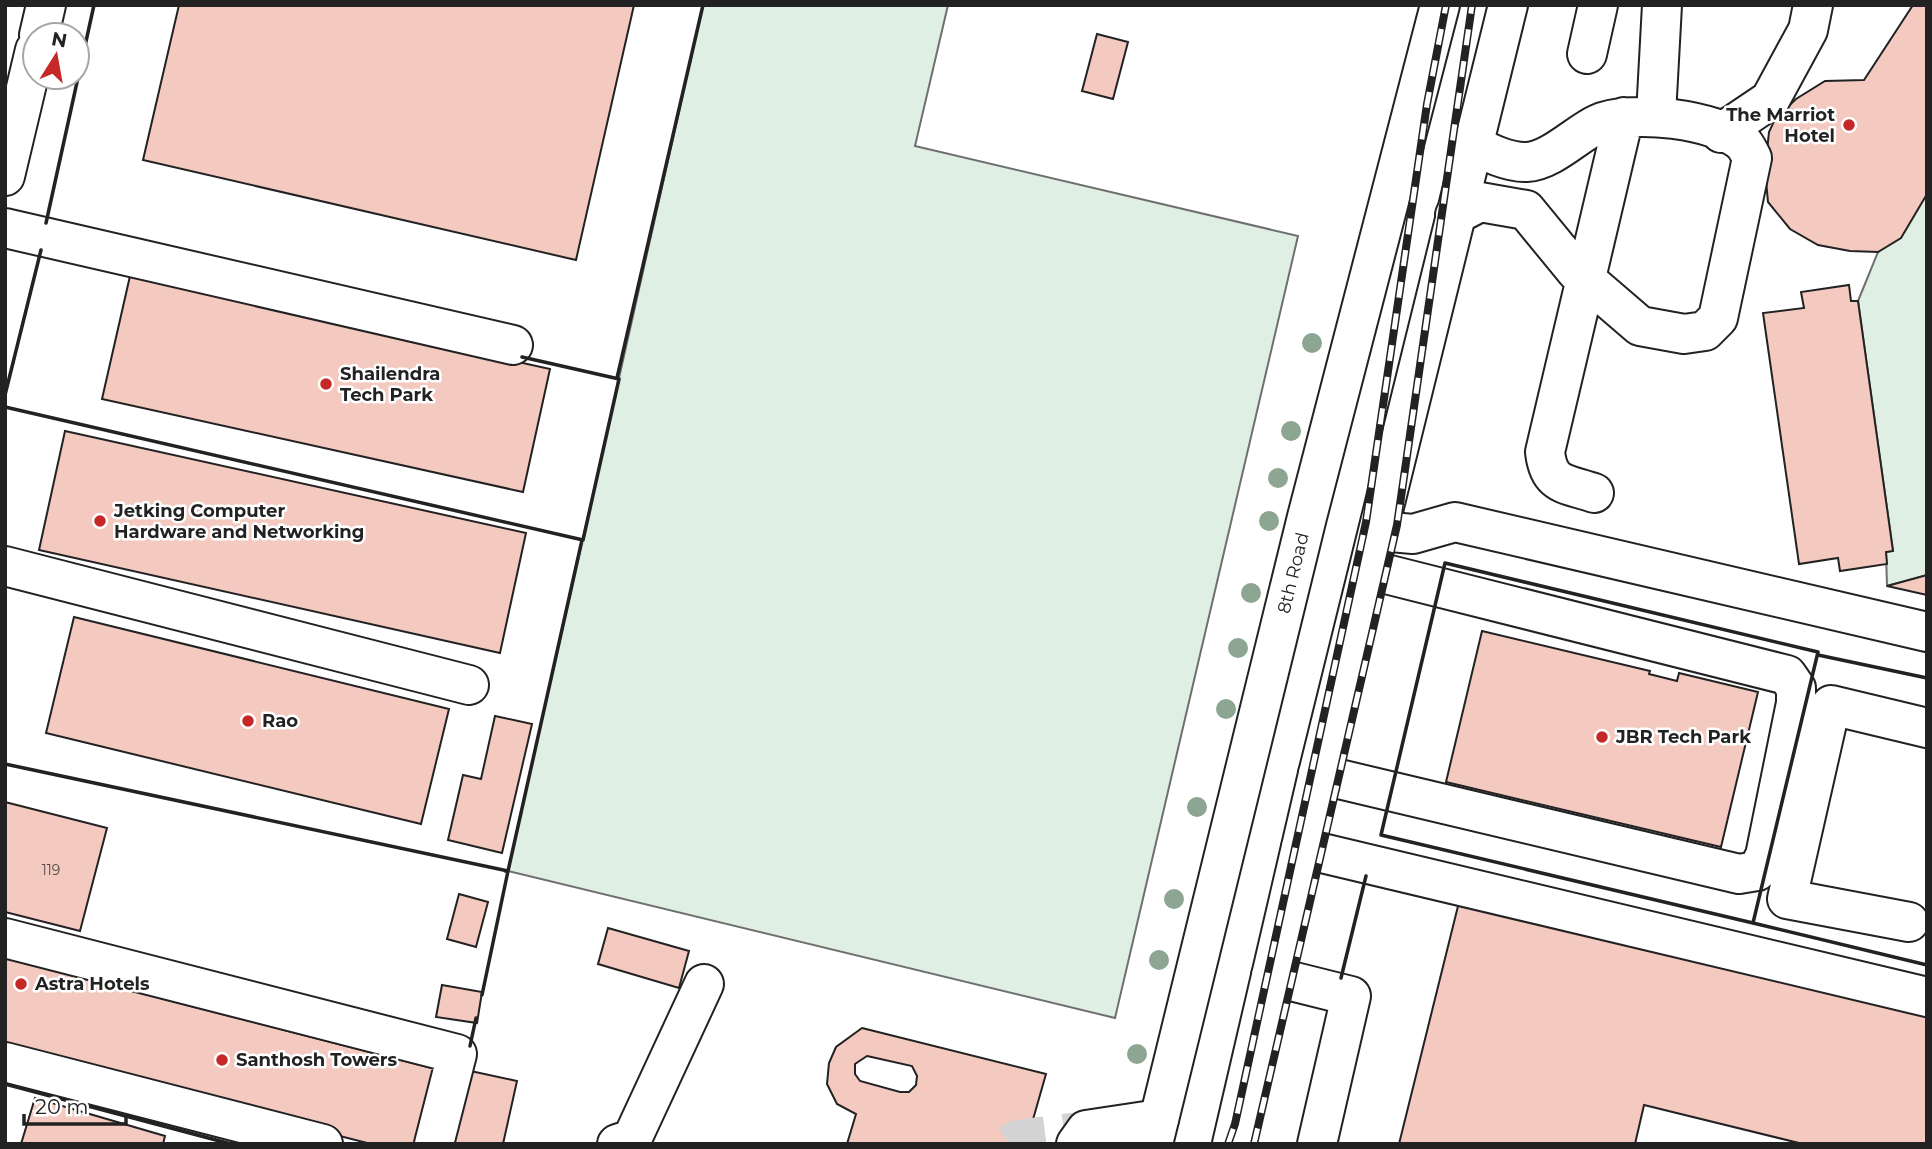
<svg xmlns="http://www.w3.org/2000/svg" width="1932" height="1149" viewBox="0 0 1932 1149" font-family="Montserrat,sans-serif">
  <rect width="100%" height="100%" fill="#fff"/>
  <!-- green -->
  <path fill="#e0efe3" stroke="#6f6f6f" stroke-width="2" d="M703,5H948L915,146L1298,236L1115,1018L508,871Z
    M1927,194V575L1887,586L1886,552L1893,551L1858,301L1878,252Z"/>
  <!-- building -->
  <path fill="#f3c9c0" stroke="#222" stroke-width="2" fill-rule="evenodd" d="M179,5H634L576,260L143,160Z
    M1913,5H1927V194L1901,238L1878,252L1850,251L1818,245L1790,229L1768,202L1765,170L1769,132L1775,119L1796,99L1825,81L1864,80Z
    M1097,34L1128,42L1113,99L1082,91Z
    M130,276L550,369L523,492L102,399Z
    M1849,285L1851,301H1858L1893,551L1886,552L1887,564L1840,571L1838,558L1799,564L1763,313L1804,308L1801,292Z
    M65,431L526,533L500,653L39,550Z
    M1927,575V595L1887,586Z
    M74,617L449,709L421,824L46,733Z
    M1482,631L1650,671L1649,674L1677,681L1679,673L1758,692L1721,847L1446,782Z
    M495,716L532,724L502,853L448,840L463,775L481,779Z
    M5,802L107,828L80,931L5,912Z
    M459,894L488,902L476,947L447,939Z
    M1461,894L1927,1009V1144H1803L1644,1105L1635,1144H1399Z
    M608,928L689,951L679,988L598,964Z
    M5,958L439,1070L420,1144H371L5,1050Z
    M442,985L482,992L477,1023L436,1017Z
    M862,1028L1046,1074L1026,1144H847L856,1114L837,1104L827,1084L829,1063L836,1047ZM867,1056L912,1066L917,1076L916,1085L909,1092H900L860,1081L855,1074V1064Z
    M466,1070L517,1081L503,1144H449Z
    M35,1098L165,1136L163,1144H21Z"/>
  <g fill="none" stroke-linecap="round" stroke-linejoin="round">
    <!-- minor-tunnel -->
    <path stroke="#d3d3d3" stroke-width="38" stroke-dasharray="38 19" stroke-linecap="butt" d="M1009,1144L1017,1139L1086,1130"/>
    <defs>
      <path id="minor" d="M39,35L46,5
        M1587,54L1598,5
        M1656,115L1662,5
        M1721,133L1770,100L1808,30L1813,5
        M5,176L35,50
        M1455,215L1480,202L1526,210L1576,271L1640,326L1684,334L1705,331L1718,318L1752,158C1750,154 1747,148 1744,144C1719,119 1630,109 1598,124C1578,133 1551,161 1527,162C1509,163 1487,152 1471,144
        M5,228L513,345
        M1594,493C1565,483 1549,486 1545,452L1624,117
        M1380,531L1413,534L1455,522L1927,632
        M5,566L469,685
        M1318,774L1739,874L1757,871L1765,856L1796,703V688L1787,675L1370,570
        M1301,848L1927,997
        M1909,922L1787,899L1831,705L1927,728
        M5,938L457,1054L434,1144
        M1271,976L1351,996L1317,1144
        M5,1062L323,1144
        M617,1144L632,1139L704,984
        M1076,1144L1086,1130L1159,1119"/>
      <g id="major">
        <path id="s1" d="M1153,1144L1307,517L1440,5"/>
        <path d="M1232,1144L1318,774L1508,5"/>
      </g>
    </defs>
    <!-- minor casing -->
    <use href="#minor" stroke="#222" stroke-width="42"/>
    <!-- major casing -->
    <use href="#major" stroke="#222" stroke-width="42"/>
    <!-- minor -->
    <use href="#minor" stroke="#fff" stroke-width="38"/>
    <!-- major -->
    <use href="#major" stroke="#fff" stroke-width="38"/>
    <defs>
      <path id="rail" d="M1228,1144L1235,1124L1366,522L1427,104L1446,5
        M1254,1144L1397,525L1472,5"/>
    </defs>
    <!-- rail casing -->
    <use href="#rail" stroke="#222" stroke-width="8"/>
    <!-- rail -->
    <use href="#rail" stroke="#fff" stroke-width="5" stroke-dasharray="16" stroke-linecap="butt"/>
    <!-- wall -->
    <path stroke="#222" stroke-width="3.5" d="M46,223L94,5
      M617,378L703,5
      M5,395L41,250
      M5,407L583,540L619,379L522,357
      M1445,563L1818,652L1753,923L1381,835Z
      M1818,655L1927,678
      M5,764L508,871L582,540
      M1753,923L1927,965
      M1341,978L1366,876
      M482,995L508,871H505
      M470,1046L476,1018
      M5,1084L231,1144"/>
  </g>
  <!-- trees -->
  <g fill="#8da692">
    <circle cx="1312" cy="343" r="10"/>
    <circle cx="1291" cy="431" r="10"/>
    <circle cx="1278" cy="478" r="10"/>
    <circle cx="1269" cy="521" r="10"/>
    <circle cx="1251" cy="593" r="10"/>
    <circle cx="1238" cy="648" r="10"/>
    <circle cx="1226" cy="709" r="10"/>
    <circle cx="1197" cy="807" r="10"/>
    <circle cx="1174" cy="899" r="10"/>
    <circle cx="1159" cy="960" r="10"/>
    <circle cx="1137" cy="1054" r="10"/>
  </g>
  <!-- markers -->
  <g fill="#c62828" stroke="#fff" stroke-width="2.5">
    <circle cx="1849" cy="125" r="7"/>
    <circle cx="326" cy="384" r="7"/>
    <circle cx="100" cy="521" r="7"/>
    <circle cx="248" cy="721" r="7"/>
    <circle cx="1602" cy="737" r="7"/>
    <circle cx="21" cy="984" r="7"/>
    <circle cx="222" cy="1060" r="7"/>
  </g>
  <g text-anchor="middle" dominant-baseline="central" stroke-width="5" stroke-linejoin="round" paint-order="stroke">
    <!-- number labels -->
    <g font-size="14" fill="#564c4a">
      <text x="51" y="870">119</text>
    </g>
    <!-- poi labels -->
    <g font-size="18" font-weight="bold" fill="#222" stroke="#fff" text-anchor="start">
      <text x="1835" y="115" text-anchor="end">The Marriot<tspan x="1835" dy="21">Hotel</tspan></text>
      <text x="340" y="374">Shailendra<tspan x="340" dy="21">Tech Park</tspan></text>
      <text x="114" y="511">Jetking Computer<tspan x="114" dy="21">Hardware and Networking</tspan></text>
      <text x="262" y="721">Rao</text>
      <text x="1616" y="737">JBR Tech Park</text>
      <text x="35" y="984">Astra Hotels</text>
      <text x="236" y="1060">Santhosh Towers</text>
    </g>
    <!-- street labels -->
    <g font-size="18" fill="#222" stroke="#fff">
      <text stroke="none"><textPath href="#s1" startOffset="588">8th Road</textPath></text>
    </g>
  </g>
  <!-- border -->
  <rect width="1932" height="1149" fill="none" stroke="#222222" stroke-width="14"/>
  <!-- north arrow -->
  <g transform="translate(56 56) rotate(11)"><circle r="33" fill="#ffffff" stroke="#a7a7a7" stroke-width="2"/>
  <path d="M0-5L12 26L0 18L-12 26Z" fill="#c62828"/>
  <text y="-10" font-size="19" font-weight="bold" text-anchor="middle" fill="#222222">N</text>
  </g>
  <!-- scale -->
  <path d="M24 1114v10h102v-10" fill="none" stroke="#222222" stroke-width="3.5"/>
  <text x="35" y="1114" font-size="21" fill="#222222" stroke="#ffffff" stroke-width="5" paint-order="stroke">20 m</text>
</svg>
